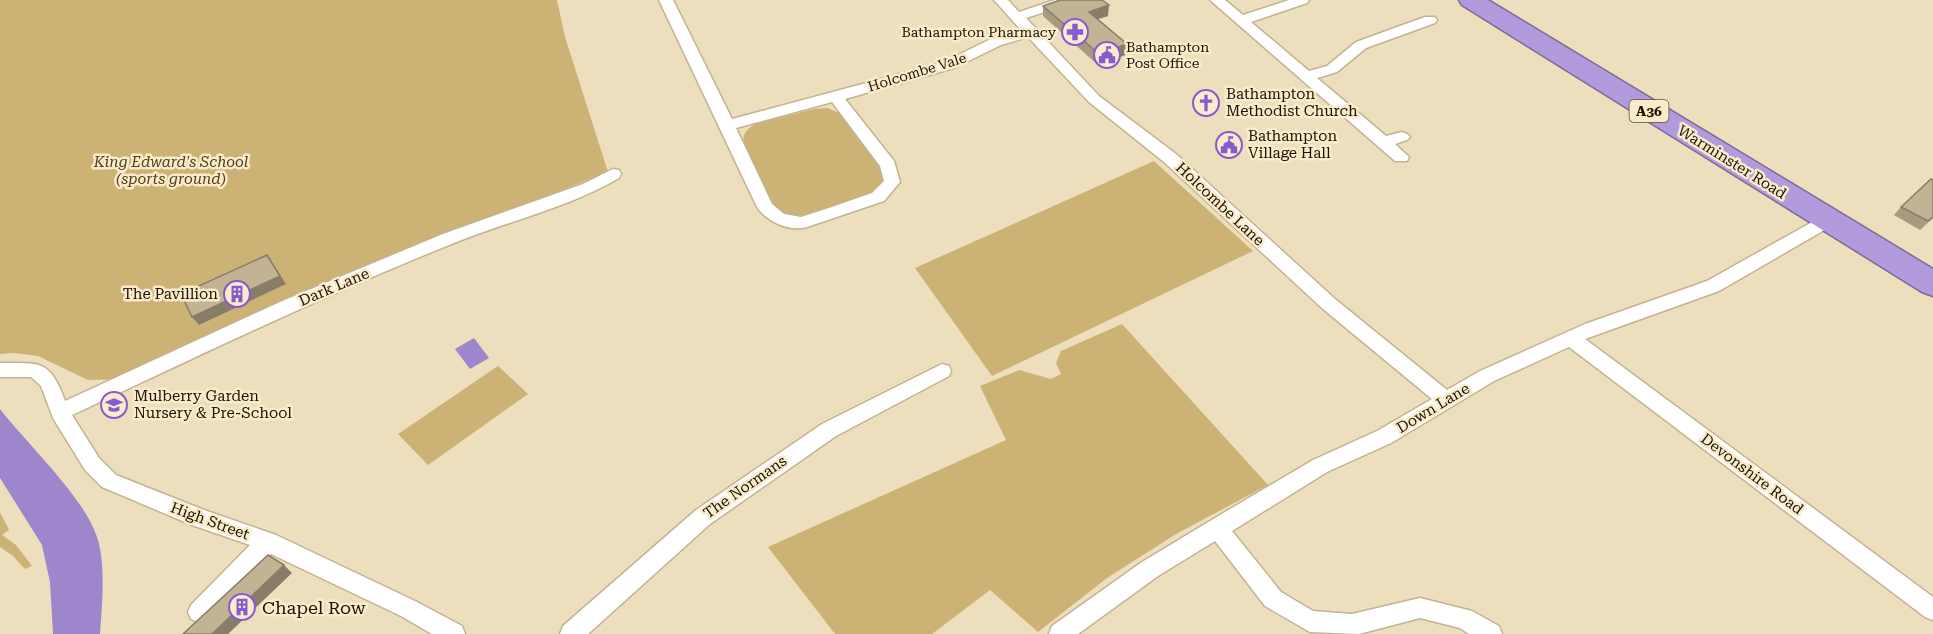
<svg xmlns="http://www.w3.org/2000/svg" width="1933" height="634" viewBox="0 0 1933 634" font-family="'Roboto Serif',serif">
  <rect width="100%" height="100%" fill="#eddebd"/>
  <!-- green -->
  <path fill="#cdb275" d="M0,0H557L565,37L608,172L447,235L125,379L88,380L38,356L14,353L0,354Z
    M828,108L839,113L880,167L884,181L872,193L800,216L783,215L772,204L744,144C742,134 746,130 755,124L814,109Z
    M1154,161L1253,251L992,376L915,268Z
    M1122,324L1268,485L1176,534L1107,578L1038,632L990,590L932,634H835L768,547L1006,440L980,386L1019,370L1051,379L1061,374L1056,363L1061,351Z
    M498,366L528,394L428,465L398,434Z
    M0,512L9,530L2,535L16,545L32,566L25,569L13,556L0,547Z"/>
  <!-- water -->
  <path fill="#9e86cd" d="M474,338L489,358L470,369L455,349Z
    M0,409C28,445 84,497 97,537C106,563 102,607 100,634H53L50,582L42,545L0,478Z"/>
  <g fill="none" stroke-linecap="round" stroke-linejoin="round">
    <defs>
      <path id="street" d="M659,0H673L732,119L944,62L991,39L1021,30L994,0H1008L1019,12L1055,0H1075L1073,3L1026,18L1099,96L1176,154L1335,299L1447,390L1480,371L1585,324L1707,281L1821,217H1833L1835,221L1833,225L1719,291L1585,339L1933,597V620L1925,617L1569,347L1494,381L1391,443L1327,472L1232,531L1281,592L1313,611L1352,614L1420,598L1472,611L1499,626L1502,634H1469L1460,628L1420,618L1359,634L1310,632L1265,606L1215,541L1158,576L1078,634H1049L1052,626L1142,562L1210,521L1313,460L1377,431L1432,399L1323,309L1164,162L1089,102L1028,37L1001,45L954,68L845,99L894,161L900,182L884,201L807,227C789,232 767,222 757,207ZM832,102L880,166L884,181L872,193L829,208L801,217L784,214L772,204L736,128Z
        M1210,0H1225L1243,15L1289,0H1309L1307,3L1251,22L1309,71L1327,66L1356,42L1425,17H1435L1437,20L1435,23L1366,48L1337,72L1317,78L1386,136L1402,132L1407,134L1410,137L1407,140L1395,144L1409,157L1407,161H1395Z
        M613,169L619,170L621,174L619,178C568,208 508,221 454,243C324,295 199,356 72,415L99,458L116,475L204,510L276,535L417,602L462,626L465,634H432L401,616L271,554L207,619L199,623L191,619L188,612L191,605L250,545L192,525L102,487L85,470L53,418L41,386L31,377H0V363C40,363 50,359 65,401L280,302L443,234L583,184Z
        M942,364L949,366L951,371L949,376L836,436L710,524L588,634H560L563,626L696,510L822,424Z"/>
      <path id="highway" d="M1459,0H1488L1933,269V296L1922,292L1462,5Z"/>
    </defs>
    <!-- street casing -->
    <use href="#street" stroke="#c2b394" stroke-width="3"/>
    <!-- highway casing -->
    <use href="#highway" stroke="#7c6c93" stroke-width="3"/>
    <!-- street -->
    <use href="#street" fill="#fff" fill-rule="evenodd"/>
    <!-- highway -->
    <use href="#highway" fill="#b19bde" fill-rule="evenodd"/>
  </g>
  <!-- wall -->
  <path fill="#a79a7f" d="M1043,6L1108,16L1098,19L1127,44L1125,55L1098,65L1043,16Z
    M1933,180V218L1920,230L1894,215L1901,207Z"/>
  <!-- shaded-wall -->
  <path fill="#887d68" d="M1109,5L1108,16L1088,22L1089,12Z
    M1127,44L1125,55L1098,65L1099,54Z
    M267,255L286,284L199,325L192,317Z
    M284,565L292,573L228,634H212Z"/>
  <!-- building -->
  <path fill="#c2b394" stroke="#887d68" stroke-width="1.5" d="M1060,0H1102L1109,5L1089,12L1127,44L1099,54L1043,6Z
    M1931,179L1933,180V217L1928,221L1901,207Z
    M267,255L280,276L192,317L181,294Z
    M268,555L284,565L212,634H183Z"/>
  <!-- icons -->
  <defs>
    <symbol id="pharmacy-ring" viewBox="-11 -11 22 22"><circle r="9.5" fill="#faebca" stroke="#8959d2" stroke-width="1.5"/><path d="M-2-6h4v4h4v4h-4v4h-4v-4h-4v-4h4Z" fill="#8959d2"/></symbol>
    <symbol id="civic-ring" viewBox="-11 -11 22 22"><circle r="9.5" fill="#faebca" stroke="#8959d2" stroke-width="1.5"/><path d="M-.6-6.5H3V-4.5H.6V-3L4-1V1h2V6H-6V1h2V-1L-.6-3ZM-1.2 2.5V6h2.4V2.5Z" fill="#8959d2"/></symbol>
    <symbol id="church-ring" viewBox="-11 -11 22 22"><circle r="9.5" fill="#faebca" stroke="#8959d2" stroke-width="1.5"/><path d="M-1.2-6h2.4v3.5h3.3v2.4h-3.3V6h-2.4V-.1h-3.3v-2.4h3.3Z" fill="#8959d2"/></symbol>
    <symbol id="building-ring" viewBox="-11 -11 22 22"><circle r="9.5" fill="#faebca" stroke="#8959d2" stroke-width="1.5"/><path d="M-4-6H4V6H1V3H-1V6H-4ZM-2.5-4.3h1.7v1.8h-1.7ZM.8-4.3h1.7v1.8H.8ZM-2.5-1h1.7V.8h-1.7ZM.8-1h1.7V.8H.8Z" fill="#8959d2"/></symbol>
    <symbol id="school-ring" viewBox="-11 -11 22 22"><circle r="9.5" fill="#faebca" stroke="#8959d2" stroke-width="1.5"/><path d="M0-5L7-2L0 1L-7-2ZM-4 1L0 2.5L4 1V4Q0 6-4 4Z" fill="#8959d2"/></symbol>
  </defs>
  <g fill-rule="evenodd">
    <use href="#pharmacy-ring" x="1060" y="17" width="30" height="30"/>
    <use href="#civic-ring" x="1092" y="40" width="30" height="30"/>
    <use href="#church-ring" x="1191" y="88" width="30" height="30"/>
    <use href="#civic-ring" x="1214" y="130" width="30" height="30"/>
    <use href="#building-ring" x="222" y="279" width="30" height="30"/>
    <use href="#school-ring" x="99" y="390" width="30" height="30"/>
    <use href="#building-ring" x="227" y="592" width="30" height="30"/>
  </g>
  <g text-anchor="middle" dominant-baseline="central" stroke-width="5" stroke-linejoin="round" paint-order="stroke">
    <!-- far-poi labels -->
    <g font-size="14" fill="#1a1409" stroke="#faebca" text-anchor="end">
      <text x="1056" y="32">Bathampton Pharmacy</text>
      <text x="1126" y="47" text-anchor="start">Bathampton<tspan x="1126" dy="16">Post Office</tspan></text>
    </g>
    <!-- far-street labels -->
    <g font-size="14" fill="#1a1409" stroke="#faebca">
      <text transform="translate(917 72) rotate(-17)">Holcombe Vale</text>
    </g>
    <!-- shield labels -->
    <rect fill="#faebca" stroke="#5d5443" stroke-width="1.5" x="1629.5" y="100" width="39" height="22" rx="4.5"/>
    <g font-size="14" font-weight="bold" fill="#1a1409">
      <text x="1649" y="111">A36</text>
    </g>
    <!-- poi labels -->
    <g font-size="15" fill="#1a1409" stroke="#faebca" text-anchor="start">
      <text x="1226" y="94">Bathampton<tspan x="1226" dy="17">Methodist Church</tspan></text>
      <text x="1248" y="136">Bathampton<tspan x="1248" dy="17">Village Hall</tspan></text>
      <text x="218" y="294" text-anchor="end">The Pavillion</text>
      <text x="134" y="396">Mulberry Garden<tspan x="134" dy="17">Nursery &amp; Pre-School</tspan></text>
    </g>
    <!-- park labels -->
    <g font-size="15" font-style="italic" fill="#4d3e1c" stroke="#faebca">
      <text x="171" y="162">King Edward's School<tspan x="171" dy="17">(sports ground)</tspan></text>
    </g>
    <!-- street labels -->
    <g font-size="15" fill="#1a1409" stroke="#faebca">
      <text transform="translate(1732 162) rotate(32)">Warminster Road</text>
      <text transform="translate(1220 204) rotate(43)">Holcombe Lane</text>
      <text transform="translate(334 287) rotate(-23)">Dark Lane</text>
      <text transform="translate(1433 408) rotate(-31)">Down Lane</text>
      <text transform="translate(1752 474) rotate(37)">Devonshire Road</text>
      <text transform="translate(745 487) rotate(-35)">The Normans</text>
      <text transform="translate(210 521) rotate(20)">High Street</text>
    </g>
    <!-- near-poi labels -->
    <g font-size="18" fill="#1a1409" stroke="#faebca" text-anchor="start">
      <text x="262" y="607">Chapel Row</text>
    </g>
  </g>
</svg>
